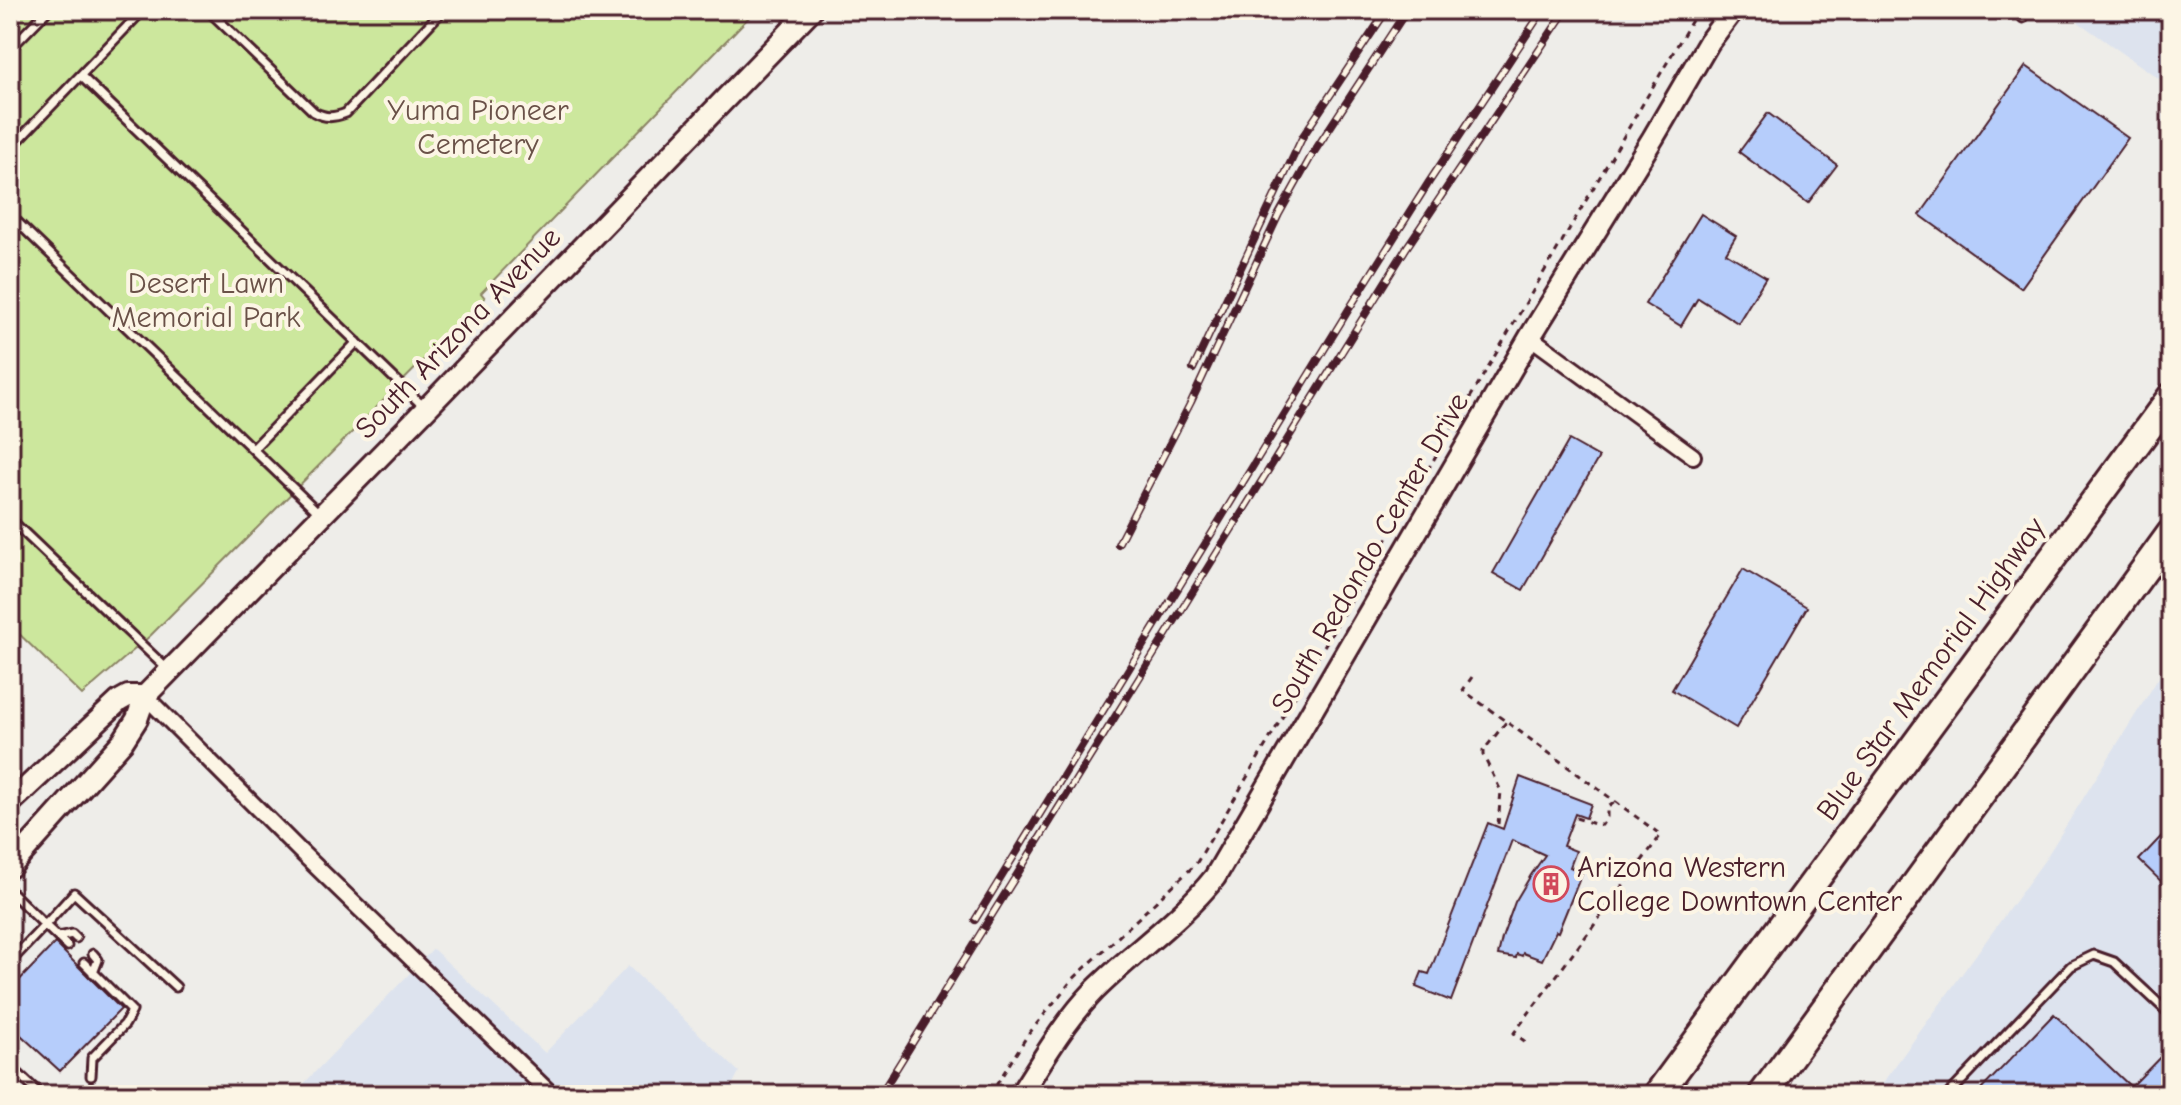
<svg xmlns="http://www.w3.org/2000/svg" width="2181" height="1105" viewBox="0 0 2181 1105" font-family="'Comic Neue',sans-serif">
  <rect width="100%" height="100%" fill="#eeede9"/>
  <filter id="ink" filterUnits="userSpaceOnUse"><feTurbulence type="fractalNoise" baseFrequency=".0125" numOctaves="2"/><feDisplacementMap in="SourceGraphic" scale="16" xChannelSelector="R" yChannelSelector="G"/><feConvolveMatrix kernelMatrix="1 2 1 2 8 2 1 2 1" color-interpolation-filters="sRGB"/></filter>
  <g filter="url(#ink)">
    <!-- built -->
    <path fill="#dde3ee" d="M2061,10H2171V87Z
      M2171,658V1095H1874L2044,861Z
      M433,949L545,1053L628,966L739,1072L727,1095H293Z"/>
    <!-- green -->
    <path fill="#cce79d" stroke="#8b8364" stroke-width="2" d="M10,10H756L481,293L485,298L151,635L82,695L10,625Z"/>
    <!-- building -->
    <path fill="#b6cdfb" stroke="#4a1f2b" stroke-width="2" d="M2026,66L2128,138L2021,288L1920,215Z
      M1768,113L1837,165L1808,203L1739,152Z
      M1701,214L1736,236L1726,253L1766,277L1738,323L1698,298L1681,326L1645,304Z
      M1569,440L1599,457L1523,590L1493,573Z
      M1743,569L1807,607L1736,728L1672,690Z
      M1520,777L1591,804L1586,818L1575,814L1563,846L1576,851L1570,867L1582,873L1558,932L1556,931L1542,960L1523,953L1522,956L1517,954L1516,958L1498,955L1502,938L1515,902L1531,875L1545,855L1512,840L1451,1001L1416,987L1422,972L1429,974L1488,823L1503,829Z
      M2171,826V891L2139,860Z
      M55,943L121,1009L60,1071L10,1025V990Z
      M2054,1014L2131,1087L2171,1046V1095H1976Z"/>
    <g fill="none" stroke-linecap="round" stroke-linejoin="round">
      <defs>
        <path id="lane" d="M208,10L314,112C325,118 333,118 346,113L443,10
          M2021,10L2023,18
          M10,49L48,10
          M81,76L425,408
          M10,149L143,10
          M10,215L320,514
          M253,449L357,342
          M10,519L167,669
          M10,891L45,925L10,962
          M58,937L72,934L76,938
          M67,946L45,925L74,893L176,987
          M93,954L98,960L93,973
          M84,963L132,1011L125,1024L92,1058L91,1076
          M10,1066L41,1095
          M1948,1095L2071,966L2094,955L2114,962L2171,1015"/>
        <path id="street" d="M1530,337L1693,456
          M145,696L300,851L552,1095"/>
        <path id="secondary" d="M10,803L119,701L128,696H145
          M10,867L123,741L137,719L145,696L426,409L811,10
          M1020,1095C1043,1059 1065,1021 1095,990C1134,951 1180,921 1215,877L1530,337L1653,138L1709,42L1733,10"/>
        <path id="highway" d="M1657,1095L2171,397
          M1762,1095L2171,533"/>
      </defs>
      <!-- lane casing -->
      <use href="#lane" stroke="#4a1f2b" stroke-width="13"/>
      <!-- street casing -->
      <use href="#street" stroke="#4a1f2b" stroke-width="20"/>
      <!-- secondary casing -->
      <use href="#secondary" stroke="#4a1f2b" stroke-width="26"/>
      <!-- highway casing -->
      <use href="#highway" stroke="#4a1f2b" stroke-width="32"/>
      <!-- path -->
      <path stroke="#4a1f2b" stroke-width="3" stroke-dasharray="6 6" stroke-linecap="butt" d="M1472,677L1463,690L1661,835L1514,1033L1527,1043
        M1576,818L1598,825H1602L1607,817V808L1615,802
        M1498,824L1501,791L1483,755V751L1507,721
        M990,1095L1027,1036L1072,980L1196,864L1698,10"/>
      <!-- lane -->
      <use href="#lane" stroke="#fcf5e5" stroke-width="7"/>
      <!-- street -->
      <use href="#street" stroke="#fcf5e5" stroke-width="14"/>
      <!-- secondary -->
      <use href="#secondary" stroke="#fcf5e5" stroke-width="20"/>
      <!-- highway -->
      <use href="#highway" stroke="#fcf5e5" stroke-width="26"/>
      <defs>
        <path id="rail" d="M1193,369L1303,136L1387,10
          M1118,544L1191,402L1279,214L1312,155L1407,10
          M975,920L1349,309L1429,182L1543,10
          M880,1095L1407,247L1566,10"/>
      </defs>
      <!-- rail casing -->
      <use href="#rail" stroke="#4a1f2b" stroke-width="8"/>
      <!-- rail -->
      <use href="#rail" stroke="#fcf5e5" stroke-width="5" stroke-dasharray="15" stroke-linecap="butt"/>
    </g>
  </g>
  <!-- icons -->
  <defs>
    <symbol id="building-ring" viewBox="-11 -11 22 22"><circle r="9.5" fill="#fcf5e5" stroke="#d1495b" stroke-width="1.5"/><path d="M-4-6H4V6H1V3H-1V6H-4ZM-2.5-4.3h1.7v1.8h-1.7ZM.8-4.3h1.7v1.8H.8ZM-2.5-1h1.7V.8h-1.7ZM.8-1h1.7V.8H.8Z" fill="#d1495b"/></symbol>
  </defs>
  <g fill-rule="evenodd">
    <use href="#building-ring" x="1531" y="864" width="40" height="40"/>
  </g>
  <g text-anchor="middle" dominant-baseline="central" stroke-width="8" stroke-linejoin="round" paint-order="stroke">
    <!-- park labels -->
    <g font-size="30" fill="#6a5148" stroke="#fcf5e5">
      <text x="478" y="110">Yuma Pioneer<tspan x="478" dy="34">Cemetery</tspan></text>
      <text x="206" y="283">Desert Lawn<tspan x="206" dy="34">Memorial Park</tspan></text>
    </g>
    <!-- street labels -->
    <g font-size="30" fill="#4a1f2b" stroke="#fcf5e5">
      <text transform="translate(458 333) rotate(-46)">South Arizona Avenue</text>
      <text transform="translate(1370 553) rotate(-60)">South Redondo Center Drive</text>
      <text transform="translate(1931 669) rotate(-54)">Blue Star Memorial Highway</text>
    </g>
    <!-- poi labels -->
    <g font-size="30" fill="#4a1f2b" stroke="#fcf5e5" text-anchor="start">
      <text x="1577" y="867">Arizona Western<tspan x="1577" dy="34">College Downtown Center</tspan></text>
    </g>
  </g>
  <!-- margin -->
  <rect width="2181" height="1105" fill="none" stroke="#fcf5e5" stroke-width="40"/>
  <rect x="20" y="20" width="2141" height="1065" fill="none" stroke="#4a1f2b" stroke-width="3" filter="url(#ink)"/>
</svg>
